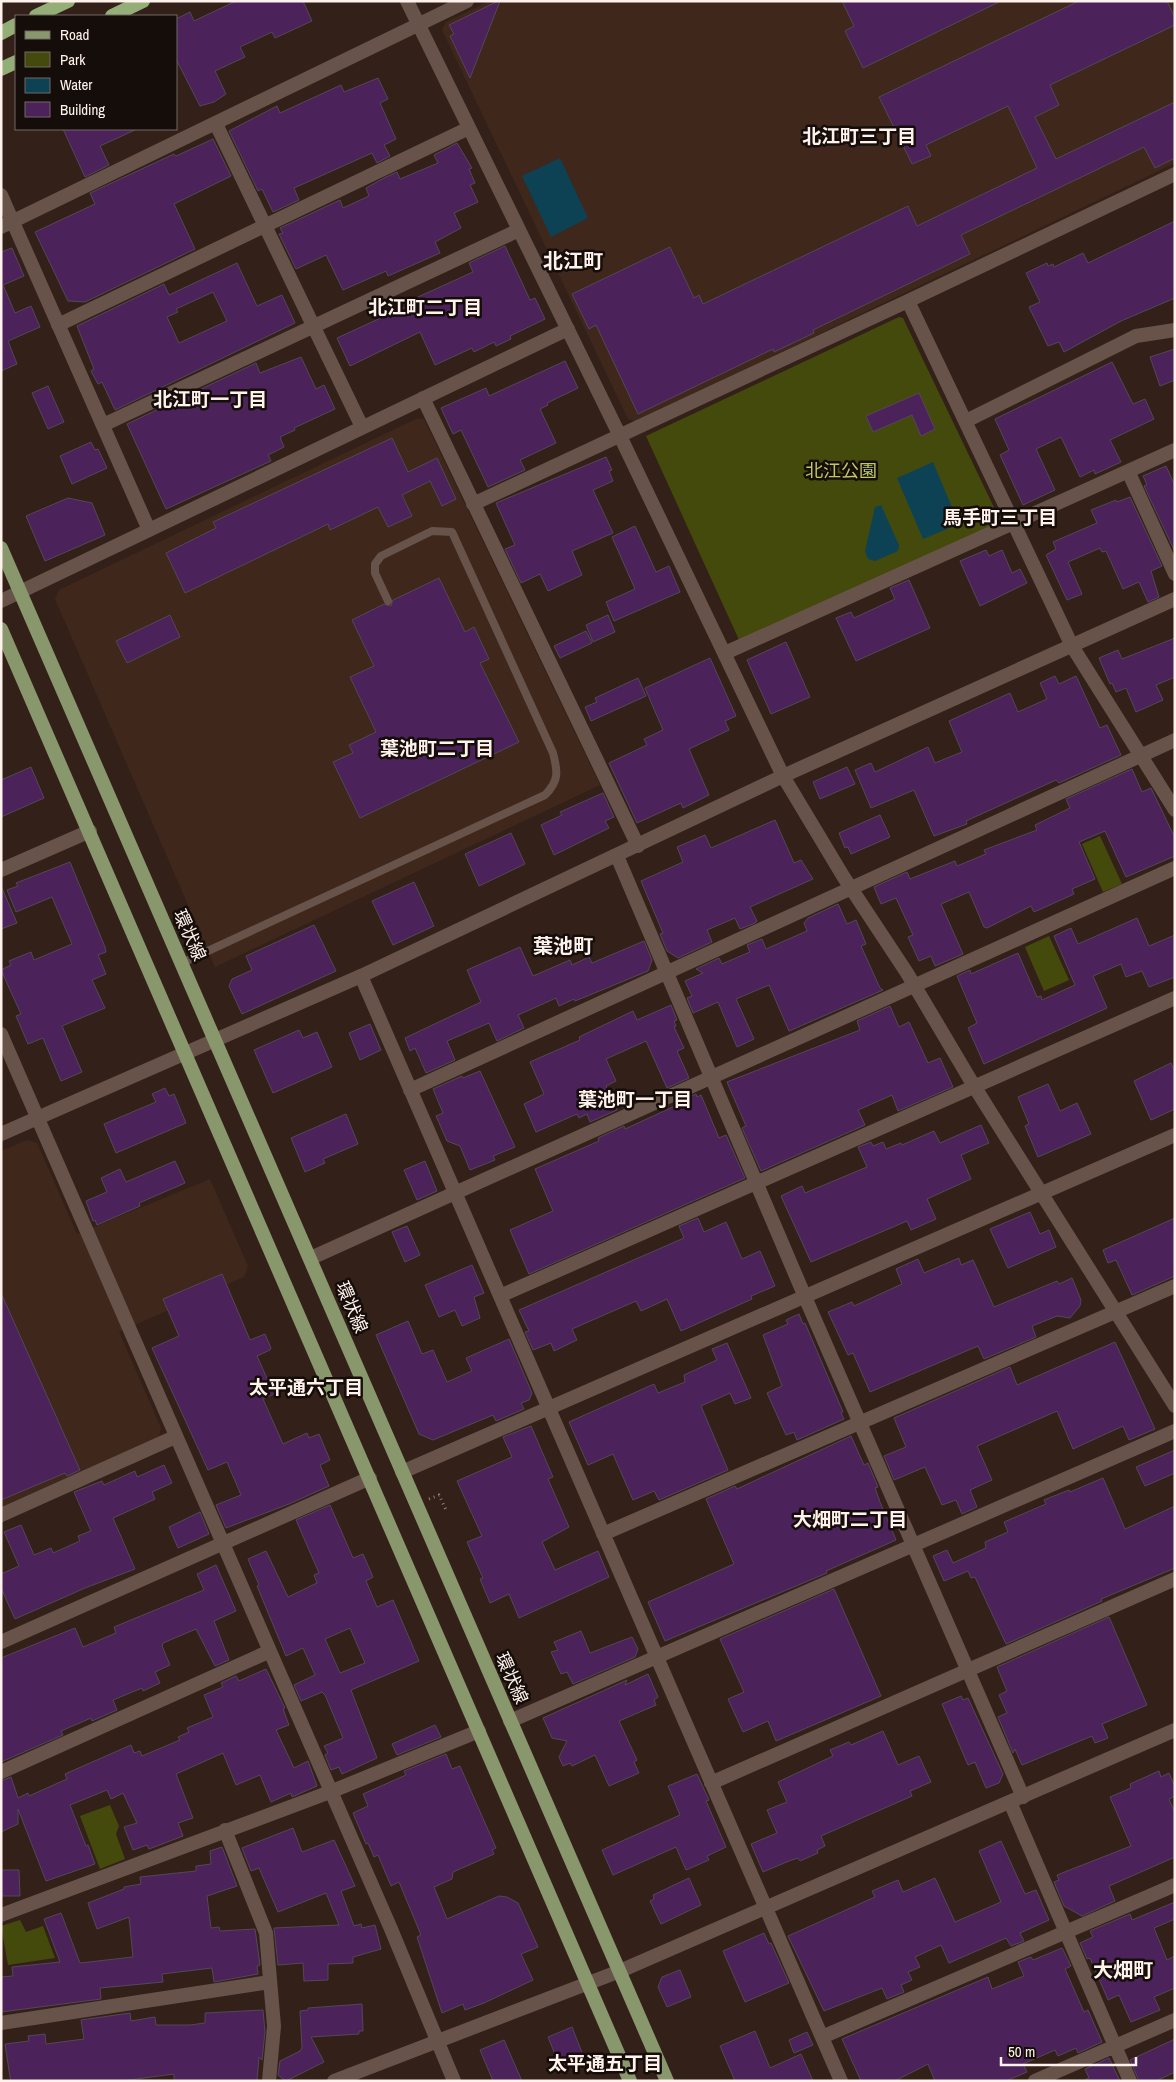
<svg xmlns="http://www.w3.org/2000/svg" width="1176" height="2082" viewBox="0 0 1176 2082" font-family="'Archivo Narrow','Noto Sans JP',sans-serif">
  <rect width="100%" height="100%" fill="#332119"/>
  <!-- built -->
  <path fill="#3f271c" d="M489,1H1175V163L636,422L628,419L442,30L446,22Z
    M418,418L424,419L600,785L215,967L55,599L59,590Z
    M27,1140L37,1143L77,1234L210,1179L248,1266L244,1277L119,1332L161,1428L159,1437L1,1507V1151Z"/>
  <!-- green -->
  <path fill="#444a0c" d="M899,317L903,318L1001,522L740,642L646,436Z
    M1100,836L1122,884L1103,892L1082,844Z
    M1049,936L1069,980L1044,991L1025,947Z
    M110,1805L119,1826L116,1834L125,1859L100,1869L80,1816Z
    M20,1920L26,1932L43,1926L55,1958L8,1965L1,1926Z"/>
  <!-- water -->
  <path fill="#0d4255" d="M560,158L588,218L551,237L522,176Z
    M933,462L959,524L923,539L897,478Z
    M881,505L899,545L898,551L875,561L868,559L865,551L875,507Z"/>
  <!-- building -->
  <path fill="#4b235a" stroke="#534758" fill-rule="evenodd" d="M236,1H303L312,21L275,38L272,32L240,47L245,57L215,71L226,94L214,102L200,106L176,59V19L190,12L194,21Z
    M498,1H500L470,78L450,36L454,34L449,25Z
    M842,1H1001L863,68L845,31L854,26Z
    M1079,1H1167L1175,18V25L1050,85L1059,105L1035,117L1056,159L1175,102V158L1155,168L1144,147L961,235L970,254L813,330L814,333L774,352L773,349L638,414L596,325L589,329L572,294L670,247L694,298L699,295L703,304L908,206L917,226L1037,168L1008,106L926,145L931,156L912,164L879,97Z
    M378,78L388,99L380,103L396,139L384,145L390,156L377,163L372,153L294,188L299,200L273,212L262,189L258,191L229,131L277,106L280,113L341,85L344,92Z
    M63,129H137L100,146L109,165L85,177Z
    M213,139L231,176L174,204L195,249L85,302L68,301L35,232L95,204L90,193L174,154L176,156Z
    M457,143L472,168L469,169L475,183L470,185L478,202L454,213L461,228L435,242L440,253L388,276L386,271L343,290L326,255L296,269L279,234L283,233L280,228L340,200L343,208L369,196L366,188L384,178L397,172L400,179L438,163L434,155Z
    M1175,221V298L1121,321L1064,352L1059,342L1048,346L1029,307L1040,302L1026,273L1047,263L1048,266L1053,264L1054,267L1083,253L1088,263Z
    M505,246L530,300L535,298L545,319L510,336L511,339L496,346L494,342L474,352L472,348L435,365L420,332L350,366L337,338L420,300L418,297L473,272L469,263Z
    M12,248L24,276L3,285L15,313L31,306L40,327L8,341L17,364L1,371V252Z
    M237,263L257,306L282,295L295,323L115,410L102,382L98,384L91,371L94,369L77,326L164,284L169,295ZM213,292L227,321L179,343L167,317L178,312L176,309Z
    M1175,349V380L1160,386L1150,357Z
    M301,357L316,389L324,385L335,409L294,428L295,430L280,437L284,447L268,455L271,461L166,509L127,424L256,363L260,373Z
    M565,361L578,388L547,403L548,405L540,409L556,443L520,460L525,470L488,487L461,430L453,434L441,408L486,388L489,396Z
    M1112,362L1133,404L1145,399L1154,419L1110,440L1121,462L1095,474L1094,470L1080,477L1061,437L1036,449L1055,490L1023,505L1000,455L1009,450L995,419Z
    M48,386L64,422L48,429L32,393Z
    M919,393L935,429L921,436L912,415L873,432L866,416Z
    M392,438L408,472L437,458L456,499L442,506L430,481L402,495L412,516L388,527L378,507L330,530L328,524L185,593L166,553L216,528L213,522Z
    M91,442L95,450L98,449L107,468L72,484L60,456Z
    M606,457L612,470L609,471L613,481L593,490L613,533L572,551L582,575L548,591L540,574L521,583L505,549L515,545L496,503Z
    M1166,466L1175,486V552L1144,486L1147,485L1143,476Z
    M1130,497L1162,566L1151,571L1159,597L1148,602L1139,582L1123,589L1106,551L1102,552L1100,548L1068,562L1082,594L1067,600L1046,555L1056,549L1053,542L1097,523L1091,510L1116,500L1117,502Z
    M68,498L92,503L105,535L45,561L26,516Z
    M635,526L656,572L669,566L680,592L614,621L606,602L635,589L612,537Z
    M986,550L989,556L1002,550L1012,573L1020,569L1027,583L980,606L960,561Z
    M439,578L465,632L474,627L489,659L480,663L519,742L360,818L333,762L353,753L349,745L376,732L350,677L374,666L352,620L384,604L391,606L393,600Z
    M909,580L930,628L856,661L836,618L851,612L854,618L895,599L890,588Z
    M170,615L180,637L127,663L116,641Z
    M608,615L615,632L593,642L586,625Z
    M586,631L592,643L560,658L554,646Z
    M1175,638V677L1156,685L1163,700L1136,712L1126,688L1116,692L1112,683L1110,684L1099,658L1118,650L1122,659Z
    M786,642L810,697L771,714L747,660Z
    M710,658L736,716L725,721L729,730L689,749L709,795L683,808L681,803L637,823L609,763L647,745L644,739L663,730L645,688Z
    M1055,676L1059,684L1076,676L1100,728L1107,725L1121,755L1059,783L1056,780L966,821L967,824L934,836L914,790L871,808L855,770L871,763L875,772L928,747L935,763L962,752L949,721L1010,693L1018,712L1047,699L1040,683Z
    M638,678L646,696L591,721L585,707L597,702L595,698Z
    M31,767L44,798L1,817V780Z
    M847,767L855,784L820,799L813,782Z
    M1132,769L1142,792L1151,788L1152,790L1175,838V856L1126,877L1105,831L1079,842L1095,879L1072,889L1074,894L1052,904L1034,912L1031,906L987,928L984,927L969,892L941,904L963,954L935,966L931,956L919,961L908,937L913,935L896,898L881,904L874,887L907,872L910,879L955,861L957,866L986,854L984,850L1037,830L1035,825L1070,808L1066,799Z
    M603,793L614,817L605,821L609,828L554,855L541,825L562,815L560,812Z
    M880,815L890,837L851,854L848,847L845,848L839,833Z
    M775,820L794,863L801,860L813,879L750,907L757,921L755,923L740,929L735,918L707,930L712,942L678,958L667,951L660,934L663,933L641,881L683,862L677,847L705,835L711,848Z
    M511,833L525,864L479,886L465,854Z
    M70,862L105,947L106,952L98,955L106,974L92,980L105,1008L62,1026L82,1072L61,1081L43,1038L28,1044L16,1016L21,1014L1,970L11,965L9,961L31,952L34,960L72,944L52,897L16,912L7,890L18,886L16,883Z
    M414,882L434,926L393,945L372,901Z
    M1,886L17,923L1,929Z
    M838,904L847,924L856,920L866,944L861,946L880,988L883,990L789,1031L769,985L736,999L754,1039L737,1047L718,1002L693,1013L687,998L692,996L685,981L703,973L696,969L719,958L722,964L750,952L747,945L762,939L766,949L807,931L804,923L808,918Z
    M1137,918L1149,946L1175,935V977L1149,987L1142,971L1126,977L1121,964L1093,976L1107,1008L984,1064L968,1028L977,1023L957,976L970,970L971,974L1018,953L1037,997L1041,996L1042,1000L1075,985L1054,936L1071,928L1078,944Z
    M314,925L336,971L242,1014L229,986L232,979L252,970L246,956Z
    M644,941L652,960L648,971L575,1001L574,999L559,1006L556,998L518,1015L524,1028L497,1041L489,1023L447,1041L455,1060L426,1073L415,1048L410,1051L405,1038L481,1002L467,970L520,947L533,976L570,960L572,965L589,957L592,963Z
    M671,1005L677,1020L674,1021L676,1026L674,1027L684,1048L677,1051L689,1078L667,1088L646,1041L606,1059L616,1081L606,1086L617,1110L590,1122L587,1114L579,1118L577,1114L536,1132L524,1104L544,1094L530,1062L580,1040L579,1037L633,1011L637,1020Z
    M890,1006L899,1027L909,1022L928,1063L940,1058L953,1087L898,1111L892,1095L858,1110L865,1125L761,1171L742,1128L746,1126L727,1082L860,1030L857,1021Z
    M370,1024L381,1050L360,1060L349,1033Z
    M299,1030L303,1038L317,1032L332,1067L273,1093L254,1050Z
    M1171,1063L1175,1072V1109L1151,1120L1134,1081Z
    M480,1071L515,1147L493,1156L495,1160L470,1170L460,1146L447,1141L436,1116L443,1113L433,1089L462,1076L463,1078Z
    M1048,1084L1060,1111L1077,1103L1091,1134L1038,1157L1025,1126L1029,1124L1018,1097Z
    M165,1088L169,1096L174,1094L186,1123L116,1153L104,1124L156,1102L152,1094Z
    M696,1094L697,1097L701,1095L719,1138L726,1135L745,1178L529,1274L510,1230L553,1211L535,1169L599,1141L598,1138L624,1126L625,1129L675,1106L674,1104Z
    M346,1114L358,1144L323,1159L325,1163L305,1172L291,1138Z
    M981,1125L989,1143L961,1155L971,1179L927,1199L936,1219L911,1230L907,1221L811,1262L781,1196L802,1186L805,1193L867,1167L858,1147L871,1142L873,1146L883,1142L886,1149L901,1143L902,1145L934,1131L940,1143Z
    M175,1161L185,1183L139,1203L140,1206L97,1225L95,1220L93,1221L86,1201L107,1192L101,1178L120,1169L126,1182Z
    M425,1161L437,1191L417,1200L404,1170Z
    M1030,1212L1040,1234L1049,1230L1056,1247L1008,1268L990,1229Z
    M698,1218L704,1232L726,1222L742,1259L760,1251L775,1286L751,1296L752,1299L681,1331L667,1299L641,1311L636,1301L572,1329L577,1340L554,1351L551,1343L533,1350L525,1332L529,1331L519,1310L684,1238L679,1226Z
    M1175,1218V1276L1132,1295L1116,1260L1108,1263L1103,1250Z
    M407,1226L420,1255L405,1262L392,1232Z
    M959,1258L961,1265L973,1260L994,1307L1057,1281L1059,1284L1072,1278L1081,1300L1080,1306L1070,1318L1057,1316L1032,1326L1036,1337L984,1359L978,1346L870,1392L853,1353L848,1355L828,1312L852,1302L854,1306L902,1284L896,1269L918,1259L924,1273Z
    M472,1265L484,1293L474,1297L480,1318L462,1326L455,1310L439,1317L425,1285Z
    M222,1274L250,1340L265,1334L271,1348L270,1350L257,1356L274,1394L263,1399L283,1444L307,1433L309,1438L319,1434L330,1460L320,1465L329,1486L289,1504L226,1528L216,1505L241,1495L227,1462L208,1470L152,1348L179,1336L163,1299Z
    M1,1293L80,1470L67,1476L65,1473L1,1500Z
    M799,1314L803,1324L805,1323L843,1412L841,1413L844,1419L797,1440L794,1432L786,1435L767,1393L782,1386L763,1335L788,1324L786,1320Z
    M408,1321L422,1354L433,1350L447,1382L472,1371L466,1358L509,1339L532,1393L529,1400L521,1403L524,1409L496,1421L493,1415L433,1440L419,1434L376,1335Z
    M1115,1342L1155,1429L1129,1440L1123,1426L1073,1449L1057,1411L977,1446L992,1480L970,1490L977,1507L962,1514L956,1500L942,1505L925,1467L894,1480L884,1456L906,1447L894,1418L1010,1367L1017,1385Z
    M727,1343L751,1398L735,1404L730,1393L701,1406L728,1470L659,1500L654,1491L633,1500L613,1454L588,1465L569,1422L654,1384L658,1393L685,1382L684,1375L717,1360L712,1349Z
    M531,1426L553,1477L548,1479L569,1527L542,1542L555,1570L598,1551L609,1577L519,1618L509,1594L490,1603L480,1579L483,1578L467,1542L482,1536L457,1481L512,1457L503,1437Z
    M851,1436L864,1465L868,1463L878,1487L875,1488L880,1502L896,1540L826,1571L827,1573L665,1641L648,1602L734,1564L706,1499L735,1486L737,1489Z
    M1175,1450V1473L1145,1486L1136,1467Z
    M164,1465L172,1483L152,1492L155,1499L153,1500L113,1518L135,1569L85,1588L15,1619L1,1588V1574L19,1566L4,1532L21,1525L34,1555L51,1548L53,1553L80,1541L78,1536L91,1531L74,1492L102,1481L104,1485L135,1471L137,1477Z
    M1103,1478L1125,1529L1175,1506V1568L1101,1599L1102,1601L1006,1644L975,1577L971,1578L968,1571L944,1581L933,1556L947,1550L953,1563L986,1548L985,1542L1008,1532L1004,1522L1046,1504L1044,1500L1069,1490L1070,1492Z
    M330,1505L353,1558L363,1554L373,1577L366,1581L377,1607L393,1600L419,1661L351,1690L377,1758L342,1774L339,1767L331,1770L325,1755L328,1753L324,1746L343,1738L325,1695L322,1692L301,1701L294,1685L315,1675L303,1648L286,1656L257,1586L259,1585L248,1559L266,1551L288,1597L317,1583L314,1575L319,1573L296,1520ZM350,1628L365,1663L340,1673L325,1639Z
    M200,1512L209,1534L178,1548L169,1527Z
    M216,1565L236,1611L214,1621L229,1660L215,1666L196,1629L163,1643L162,1646L170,1665L155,1672L160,1683L143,1691L142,1688L113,1700L117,1710L92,1721L91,1718L61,1731L63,1735L1,1762V1658L75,1628L83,1647L116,1633L114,1627L204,1590L197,1574Z
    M834,1589L881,1696L776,1741L768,1721L743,1732L728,1699L744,1692L720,1639Z
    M1109,1617L1147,1705L1102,1724L1108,1738L1095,1743L1092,1736L1022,1765L1015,1749L1013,1753L998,1717L1007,1713L999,1695L1007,1691L997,1667Z
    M581,1631L590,1653L632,1637L638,1649L635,1657L573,1684L567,1672L561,1674L551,1652L558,1650L554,1642Z
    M266,1669L285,1708L283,1709L289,1725L276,1730L294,1768L308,1761L317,1786L292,1797L291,1793L271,1802L260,1775L236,1785L223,1753L176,1774L193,1818L178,1823L183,1836L149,1849L147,1845L133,1850L124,1827L137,1823L123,1793L111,1799L107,1790L70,1805L86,1846L88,1845L95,1864L46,1881L18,1809V1824L1,1832V1781L11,1777L18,1798L28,1793L29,1796L67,1779L65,1774L131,1745L134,1753L140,1751L142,1756L180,1740L178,1737L189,1732L187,1728L213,1717L204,1695L223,1687L221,1683L236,1676L239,1681Z
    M648,1674L658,1697L654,1700L656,1705L619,1721L637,1760L634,1762L639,1773L609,1786L595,1755L572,1766L570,1763L563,1766L559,1757L567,1741L552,1738L543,1718L627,1680L625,1685Z
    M961,1696L963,1700L968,1698L1003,1774L999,1783L986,1788L975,1762L968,1765L942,1704Z
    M435,1725L441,1737L397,1755L392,1744Z
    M883,1731L898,1765L919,1756L931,1782L910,1791L912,1796L821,1836L825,1846L817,1850L818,1853L800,1861L798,1858L789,1861L763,1872L751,1844L777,1833L767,1810L787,1802L778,1782L833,1756L830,1750L849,1742L851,1745Z
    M446,1754L452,1769L460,1766L496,1848L492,1850L494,1854L453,1872L452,1879L434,1887L447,1919L499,1896L507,1897L518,1903L538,1947L521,1954L533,1980L484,2003L465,2010L463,2004L442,2013L417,1937L421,1935L399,1882L391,1886L378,1855L374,1857L368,1843L366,1844L353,1813L368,1806L363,1794L406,1775L404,1771Z
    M1159,1771L1161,1777L1169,1773L1175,1787V1796L1169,1799L1175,1813V1857L1109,1886L1115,1901L1082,1916L1064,1906L1054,1882L1059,1880L1057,1875L1131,1846L1110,1797L1131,1788L1130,1784Z
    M697,1774L709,1800L706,1801L726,1847L707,1856L709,1860L686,1870L676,1847L613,1875L602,1850L680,1815L668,1786Z
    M293,1828L302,1852L334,1840L355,1886L341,1891L354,1926L361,1924L362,1928L375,1925L381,1949L353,1957V1963L328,1964V1980L304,1981L303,1963L278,1965L274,1928L339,1925L326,1893L278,1912L259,1868L251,1871L242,1848Z
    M1001,1841L1025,1894L1036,1890L1049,1920L1020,1933L1024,1941L1011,1946L1006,1938L949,1963L941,1945L915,1957L920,1967L908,1972L912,1980L901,1985L904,1992L887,1999L882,1988L824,2011L788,1936L875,1897L872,1891L898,1880L903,1892L935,1878L955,1922L1001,1902L979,1851Z
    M222,1847L237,1886L207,1896L211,1928L219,1927L220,1931L255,1929L260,1965L257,1966L258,1974L214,1982L212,1968L162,1974L163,1982L100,1988L101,1999L1,2012V1977L13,1976L12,1967L60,1962L44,1919L61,1913L80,1963L133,1957L129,1917L97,1929L88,1903L124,1889V1887L141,1884L140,1877L196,1871V1866L211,1864L210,1851Z
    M1,1870H19L20,1896H1Z
    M689,1878L701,1905L661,1924L650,1901L654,1899L653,1895Z
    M1175,1902V1919L1154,1928L1167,1960L1175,1956V1988L1154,1997L1160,2010L1131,2022L1119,1995L1108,2000L1090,1958L1087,1959L1080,1943L1093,1937L1090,1931L1130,1914L1132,1920Z
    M764,1933L769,1944L771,1943L789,1983L745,2002L723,1951Z
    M1062,1948L1071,1966L1065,1969L1084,2012L1088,2010L1102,2042L1078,2053L1076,2048L1058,2056L1055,2050L1023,2064L1027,2072L1006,2081H935L928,2064L895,2081H861L842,2039L988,1977L992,1989L1024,1976L1018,1962L1031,1957L1033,1960Z
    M680,1970L691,1997L667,2007L658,1987L662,1977Z
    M362,2004L363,2031H359V2034L311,2037L324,2062L286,2081L278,2075L280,2061L300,2051L302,2048L300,2011L308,2010V2008Z
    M263,2010L265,2032L262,2060L259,2057L257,2081H174V2074L121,2081H11L10,2077L5,2044L29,2041L28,2036L45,2034L46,2044L84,2039L81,2020L130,2013L131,2021L155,2017L156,2025H190L205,2023V2013Z
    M572,2027L585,2060L561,2069L548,2037Z
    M755,2031L770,2068L801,2054L813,2081H735L720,2046Z
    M807,2032L813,2045L794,2053L789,2040Z
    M1175,2039V2072L1156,2081H1139L1130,2060Z
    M504,2040L522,2081H493L480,2050Z
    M1109,2058L1120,2081H1083L1089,2078L1085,2069Z"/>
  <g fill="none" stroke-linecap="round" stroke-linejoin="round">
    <!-- path -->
    <path stroke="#92827b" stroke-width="3" stroke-dasharray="1 4" stroke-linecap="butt" d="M429,1499L439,1495L447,1512"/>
    <!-- service -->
    <path stroke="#68534a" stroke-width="8" d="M182,963L545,795C559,781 558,772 553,753L452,532L432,531L381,556L375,564V573L388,601"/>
    <!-- minor -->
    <path stroke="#68534a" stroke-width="14" d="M407,1L620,436L783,776L843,876L907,973L974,1086L1175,1406
      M216,124L362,427
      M1,195L149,530
      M1,227L467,1
      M908,301L1072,646L1175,810
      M58,325L469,128
      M423,398L638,846
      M966,421L1136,336L1175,330
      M103,425L519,230
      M1128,471L1175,574
      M473,504L908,301L1175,174
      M1,601L568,329
      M725,653L1175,450
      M617,856L805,1297L1023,1797
      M1,870L90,831
      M361,976L841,2081
      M1,1034L391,1929L454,2081
      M410,1090L1175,740
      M311,1258L1175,868
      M500,1296L1175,998
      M402,1472L1175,1135
      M1,1515L175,1437
      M603,1534L1175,1286
      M1,1642L370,1478
      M510,1721L1175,1431
      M1,1772L268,1652
      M711,1783L1175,1579
      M1010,1802L1130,2081
      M225,1830L266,1933L274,2026L269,2081
      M1,1915L330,1792L479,1731
      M1,2023L270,1982
      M822,2037L1175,1885
      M1035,2081L1175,2020"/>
    <!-- tertiary -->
    <path stroke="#68534a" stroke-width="14" d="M1,1134L361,976L783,776L1175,599
      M334,2081L620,1971L1175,1730"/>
    <!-- primary -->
    <path stroke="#89976c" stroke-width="14" d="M1,548L667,2081
      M1,629L630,2081"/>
    <!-- trunk -->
    <path stroke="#94ae77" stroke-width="14" d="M36,16L68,1
      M112,16L143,1
      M1,33L16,25
      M1,69L16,62"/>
  </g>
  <g text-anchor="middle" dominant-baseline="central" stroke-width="5" stroke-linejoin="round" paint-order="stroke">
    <!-- park labels -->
    <g font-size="18" fill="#bdc95e" stroke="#150d09">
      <text x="841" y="470">北江公園</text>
    </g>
    <!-- street labels -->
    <g font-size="18" fill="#fff2ec" stroke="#150d09">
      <text transform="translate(190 935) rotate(66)">環状線</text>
      <text transform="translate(352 1307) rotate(67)">環状線</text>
      <text transform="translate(512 1678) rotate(66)">環状線</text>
    </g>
    <!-- neighbourhood labels -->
    <g font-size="19" font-weight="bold" fill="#fff2ec" stroke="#150d09">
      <text x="859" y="136">北江町三丁目</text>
      <text x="425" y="307">北江町二丁目</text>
      <text x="210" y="399">北江町一丁目</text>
      <text x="1000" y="517">馬手町三丁目</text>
      <text x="437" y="748">葉池町二丁目</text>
      <text x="635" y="1099">葉池町一丁目</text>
      <text x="306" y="1387">太平通六丁目</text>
      <text x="850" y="1519">大畑町二丁目</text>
      <text x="605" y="2063">太平通五丁目</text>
    </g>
    <!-- quarter labels -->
    <g font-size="20" font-weight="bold" fill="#fff2ec" stroke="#150d09">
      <text x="573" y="260">北江町</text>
      <text x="563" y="945">葉池町</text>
      <text x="1123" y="1969">大畑町</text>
    </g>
  </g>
  <!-- border -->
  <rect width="1176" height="2082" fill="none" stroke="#fff2ec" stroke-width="5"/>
  <!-- legend -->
  <rect x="15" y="15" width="162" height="115" fill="#150d09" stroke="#736964"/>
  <rect x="25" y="31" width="25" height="8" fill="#89976c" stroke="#736964"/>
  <text x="60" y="40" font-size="15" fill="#fff2ec">Road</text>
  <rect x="25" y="52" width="25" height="15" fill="#444a0c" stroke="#736964"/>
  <text x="60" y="65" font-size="15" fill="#fff2ec">Park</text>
  <rect x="25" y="78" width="25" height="15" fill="#0d4255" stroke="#736964"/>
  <text x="60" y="90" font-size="15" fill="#fff2ec">Water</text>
  <rect x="25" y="102" width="25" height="15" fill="#4b235a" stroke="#736964"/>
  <text x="60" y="115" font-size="15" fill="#fff2ec">Building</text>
  <!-- scale -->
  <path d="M1001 2057v8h135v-8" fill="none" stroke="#fff2ec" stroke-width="2.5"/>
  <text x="1008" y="2057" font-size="15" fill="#fff2ec" stroke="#150d09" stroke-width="4" paint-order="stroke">50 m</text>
</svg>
